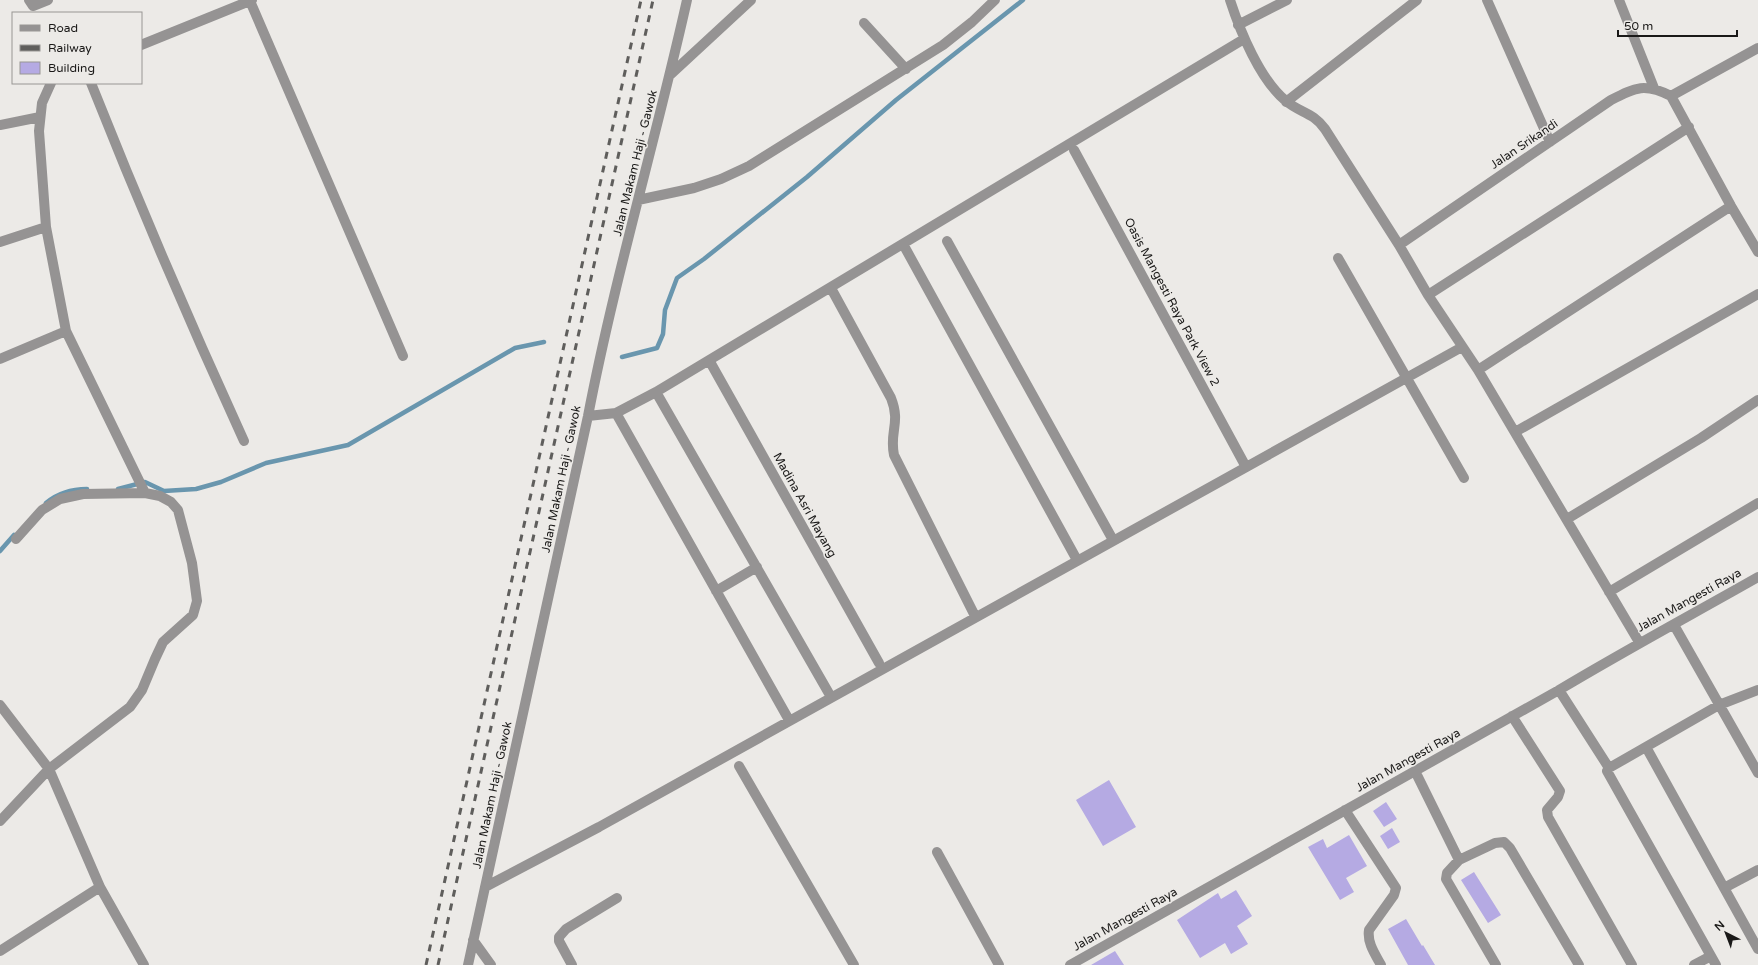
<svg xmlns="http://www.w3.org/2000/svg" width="1758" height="965" viewBox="0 0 1758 965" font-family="'Varela Round',sans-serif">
  <rect width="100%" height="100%" fill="#eceae7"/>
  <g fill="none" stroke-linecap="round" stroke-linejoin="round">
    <!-- stream -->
    <path stroke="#6996ae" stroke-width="4.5" d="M622,357L657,348L663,334L665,310L677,278L704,259L807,177L896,100L1023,0
      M118,489L145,482L164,491L196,489L221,482L266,463L348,445L515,348L544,342
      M46,503C58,493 71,489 87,489
      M0,551L14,535"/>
  </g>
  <!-- building -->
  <path fill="#b5aae3" d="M1109,780L1136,827L1103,846L1076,800Z
    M1386,802L1397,819L1384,827L1373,811Z
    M1392,828L1400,842L1388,849L1380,836Z
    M1349,835L1367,866L1346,878L1354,892L1340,900L1308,847L1323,839L1327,848Z
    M1474,872L1501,915L1488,923L1461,880Z
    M1236,890L1252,916L1237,926L1248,944L1231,954L1225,943L1200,958L1177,920L1218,893L1221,899Z
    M1406,919L1422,946L1423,945L1435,965H1408L1388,929Z
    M1115,951L1124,965H1091Z"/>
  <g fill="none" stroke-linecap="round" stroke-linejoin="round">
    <!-- minor -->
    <path stroke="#959393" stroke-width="10" d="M29,0L33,6L48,0
      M1230,0C1240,31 1260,80 1286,101C1300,113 1313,112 1325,129L1399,245L1428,295L1478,370L1639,642
      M1487,0L1550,142
      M1619,0L1654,88
      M250,1L403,356
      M864,23L906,69
      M1238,25L1287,0
      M141,45L252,0
      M1758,48L1671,96L1731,206L1758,252
      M671,74L751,0
      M91,83C139,204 190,323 244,441
      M1286,102L1417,0
      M0,125L40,117
      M1074,150L1246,467
      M638,200L694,188L721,179L749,166L943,45L972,22L995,0
      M947,241L1113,540
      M0,242L46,227
      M903,244L1077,560
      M1399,245L1611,100C1636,87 1645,83 1671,96
      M1338,258L1464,478
      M832,290L891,398C901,423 889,432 894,455L975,616
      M1428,295L1689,127
      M66,331L145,493
      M0,359L66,331L46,227L39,131L42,103L51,83
      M709,360L879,663
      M1478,370L1731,206
      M656,392L831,697
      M616,413L789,720
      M588,416L616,413L656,392L1244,39
      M1515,432L1758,294
      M1567,519L1701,438L1758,400
      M716,591L757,567
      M1609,592L1758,503
      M1674,625L1758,773
      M1559,690L1609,768
      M0,705L49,769L100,887L144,965
      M1512,716L1560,791L1558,797L1547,810L1548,817L1632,965
      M1646,747L1758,949
      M739,766L854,965
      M1415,771L1459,860L1447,873L1446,879L1496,965
      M1345,810L1396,888L1394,895L1369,930C1367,943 1375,954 1381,965
      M0,821L49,769L130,707L142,690L155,659L163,642L193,615L197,601L192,563L178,510L171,502L160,496L145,493L83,494L60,499L42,510L16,539
      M937,852L999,965
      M1459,860L1495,843L1504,842L1510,848L1579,965
      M485,887L599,827L1462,347
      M1724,888L1758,870
      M473,940L491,965
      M0,951L100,887
      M468,965L588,416C615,276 656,139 687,0
      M572,965L559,941V937L566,929L617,898
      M1070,965L1559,690C1624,651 1691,615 1758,577
      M1694,965L1711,956
      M1716,965L1607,771L1609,768L1719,705L1758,690"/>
    <!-- rail -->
    <path stroke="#5f5e5c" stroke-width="3" stroke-dasharray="7 7" stroke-linecap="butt" d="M426,965L641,0
      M438,965L653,0"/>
  </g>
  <g text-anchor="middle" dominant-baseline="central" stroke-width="3" stroke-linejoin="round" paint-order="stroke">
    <!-- street labels -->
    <g font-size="12" fill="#1a1918" stroke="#eceae7">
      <text transform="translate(1524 144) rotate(-34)">Jalan Srikandi</text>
      <text transform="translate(635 163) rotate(-76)">Jalan Makam Haji - Gawok</text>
      <text transform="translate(1172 302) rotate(62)">Oasis Mangesti Raya Park View 2</text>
      <text transform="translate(561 479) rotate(-78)">Jalan Makam Haji - Gawok</text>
      <text transform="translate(805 505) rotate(61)">Madina Asri Mayang</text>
      <text transform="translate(1689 600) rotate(-29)">Jalan Mangesti Raya</text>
      <text transform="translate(1408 760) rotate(-29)">Jalan Mangesti Raya</text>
      <text transform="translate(492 795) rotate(-78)">Jalan Makam Haji - Gawok</text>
      <text transform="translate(1125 919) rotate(-29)">Jalan Mangesti Raya</text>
    </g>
  </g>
  <!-- legend -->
  <rect x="12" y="12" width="130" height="72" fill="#eceae7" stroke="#989694"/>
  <rect x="20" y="25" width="20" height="6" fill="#959393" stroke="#989694"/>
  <text x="48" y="32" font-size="12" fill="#1a1918">Road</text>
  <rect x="20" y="45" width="20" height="6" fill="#5f5e5c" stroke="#989694"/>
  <text x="48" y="52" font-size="12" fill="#1a1918">Railway</text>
  <rect x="20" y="62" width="20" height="12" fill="#b5aae3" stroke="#989694"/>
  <text x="48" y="72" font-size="12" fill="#1a1918">Building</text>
  <!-- north arrow -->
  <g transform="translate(1726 933) rotate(318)" stroke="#eceae7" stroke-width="3" paint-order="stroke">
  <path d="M0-3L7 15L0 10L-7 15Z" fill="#1a1918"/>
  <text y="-6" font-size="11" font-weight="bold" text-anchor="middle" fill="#1a1918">N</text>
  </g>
  <!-- scale -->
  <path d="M1618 30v6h119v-6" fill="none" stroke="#1a1918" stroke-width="2"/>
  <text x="1624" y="30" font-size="12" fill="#1a1918" stroke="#eceae7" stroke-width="3" paint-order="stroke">50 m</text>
</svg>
